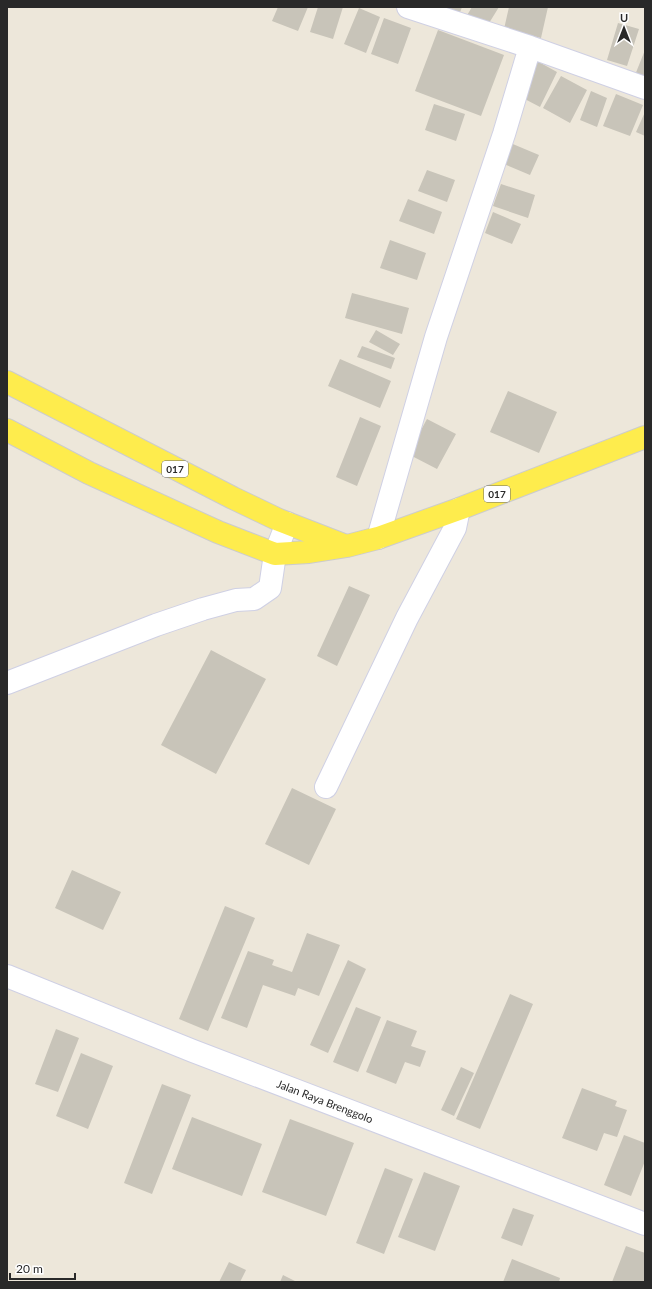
<svg xmlns="http://www.w3.org/2000/svg" width="652" height="1289" viewBox="0 0 652 1289" font-family="Lato,sans-serif">
  <rect width="100%" height="100%" fill="#ede7da"/>
  <!-- building -->
  <path fill="#c8c4b9" d="M278,7H308L298,31L272,21Z
    M318,7H343L333,39L310,32Z
    M441,7H462L459,15Z
    M472,7H499L486,28L466,17Z
    M509,7H548L541,38L504,29Z
    M359,8L380,17L366,53L344,44Z
    M384,18L411,28L398,64L371,54Z
    M618,23L639,29L627,66L607,60Z
    M438,30L504,55L481,116L415,91Z
    M645,50V79L635,75Z
    M537,61L557,72L540,107L519,96Z
    M561,76L587,90L570,123L543,108Z
    M591,91L607,98L597,127L580,120Z
    M616,94L643,105L630,136L603,126Z
    M434,104L465,114L456,141L425,130Z
    M645,112V136L636,132Z
    M508,142L539,155L530,175L499,162Z
    M427,170L455,180L447,202L418,191Z
    M501,184L535,195L528,218L493,206Z
    M408,199L442,212L434,234L399,221Z
    M493,212L521,224L512,244L485,233Z
    M390,240L426,253L417,280L380,268Z
    M352,293L409,308L402,334L345,318Z
    M376,330L400,344L393,355L369,342Z
    M362,346L395,358L391,369L357,357Z
    M340,359L391,381L380,408L328,386Z
    M508,391L557,412L539,453L490,432Z
    M360,417L381,426L357,486L336,477Z
    M427,419L456,434L437,469L408,454Z
    M349,586L370,595L337,666L317,656Z
    M211,650L266,679L216,774L161,745Z
    M292,788L336,809L309,865L265,844Z
    M72,870L121,892L103,930L55,908Z
    M225,906L255,918L208,1031L179,1019Z
    M307,933L340,945L319,996L298,988L295,996L263,985L247,1028L221,1018L248,951L274,960L272,965L292,972Z
    M348,960L366,969L328,1053L310,1045Z
    M510,994L533,1004L480,1129L456,1119Z
    M356,1007L381,1017L358,1072L333,1062Z
    M387,1020L417,1031L411,1046L426,1051L420,1067L405,1062L396,1084L366,1072Z
    M56,1029L79,1038L58,1092L35,1084Z
    M81,1053L113,1066L88,1129L56,1116Z
    M461,1067L474,1073L454,1116L441,1110Z
    M162,1084L191,1095L152,1194L124,1183Z
    M582,1088L617,1101L615,1106L627,1110L617,1137L604,1133L597,1151L562,1138Z
    M192,1117L262,1144L242,1196L172,1169Z
    M290,1119L354,1143L326,1216L262,1192Z
    M624,1135L645,1143V1161L631,1196L604,1185Z
    M385,1168L413,1179L384,1254L356,1243Z
    M424,1172L460,1186L435,1251L398,1237Z
    M513,1208L534,1215L522,1246L501,1238Z
    M626,1246L645,1253V1282H612Z
    M512,1259L560,1278L559,1282H503Z
    M229,1262L246,1270L240,1282H219Z
    M283,1275L297,1282H280Z"/>
  <g fill="none" stroke-linecap="round" stroke-linejoin="round">
    <defs>
      <path id="street" d="M408,7L530,47L645,88
        M378,538L436,337L504,134L530,47
        M7,683L156,625L203,609L236,600L254,599L270,588L275,554L287,523
        M326,787L407,618L455,528L459,509"/>
      <path id="secondary" d="M7,976L193,1051L645,1224"/>
      <path id="primary" d="M7,382L233,498L279,520L346,546
        M7,430L89,473L218,532L275,554L309,552L347,546L378,538L459,509L645,437"/>
    </defs>
    <!-- street casing -->
    <use href="#street" stroke="#cfd0e4" stroke-width="24"/>
    <!-- secondary casing -->
    <use href="#secondary" stroke="#cfd0e4" stroke-width="24"/>
    <!-- primary casing -->
    <use href="#primary" stroke="#ccc" stroke-width="24"/>
    <!-- street -->
    <use href="#street" stroke="#fff" stroke-width="22"/>
    <!-- secondary -->
    <use href="#secondary" stroke="#fff" stroke-width="22"/>
    <!-- primary -->
    <use href="#primary" stroke="#feec4d" stroke-width="22"/>
  </g>
  <g text-anchor="middle" dominant-baseline="central" stroke-width="3.5" stroke-linejoin="round" paint-order="stroke">
    <!-- shield labels -->
    <g fill="#fff" stroke="#696969" stroke-width="1">
      <rect x="162" y="461" width="26" height="16" rx="3"/>
      <rect x="484" y="486" width="26" height="16" rx="3"/>
    </g>
    <g font-size="10" font-weight="bold" fill="#292929">
      <text x="175" y="469">017</text>
      <text x="497" y="494">017</text>
    </g>
    <!-- street labels -->
    <g font-size="11" fill="#292929" stroke="#fff">
      <text transform="translate(325 1101) rotate(21)">Jalan Raya Brenggolo</text>
    </g>
  </g>
  <!-- border -->
  <rect width="652" height="1289" fill="none" stroke="#292929" stroke-width="16"/>
  <!-- north arrow -->
  <g transform="translate(624 28)" stroke="#ffffff" stroke-width="3" paint-order="stroke">
  <path d="M0-3L7 15L0 10L-7 15Z" fill="#292929"/>
  <text y="-6" font-size="11" font-weight="bold" text-anchor="middle" fill="#292929">U</text>
  </g>
  <!-- scale -->
  <path d="M10 1273v6h65v-6" fill="none" stroke="#292929" stroke-width="2"/>
  <text x="16" y="1273" font-size="12" fill="#292929" stroke="#ffffff" stroke-width="3" paint-order="stroke">20 m</text>
</svg>
